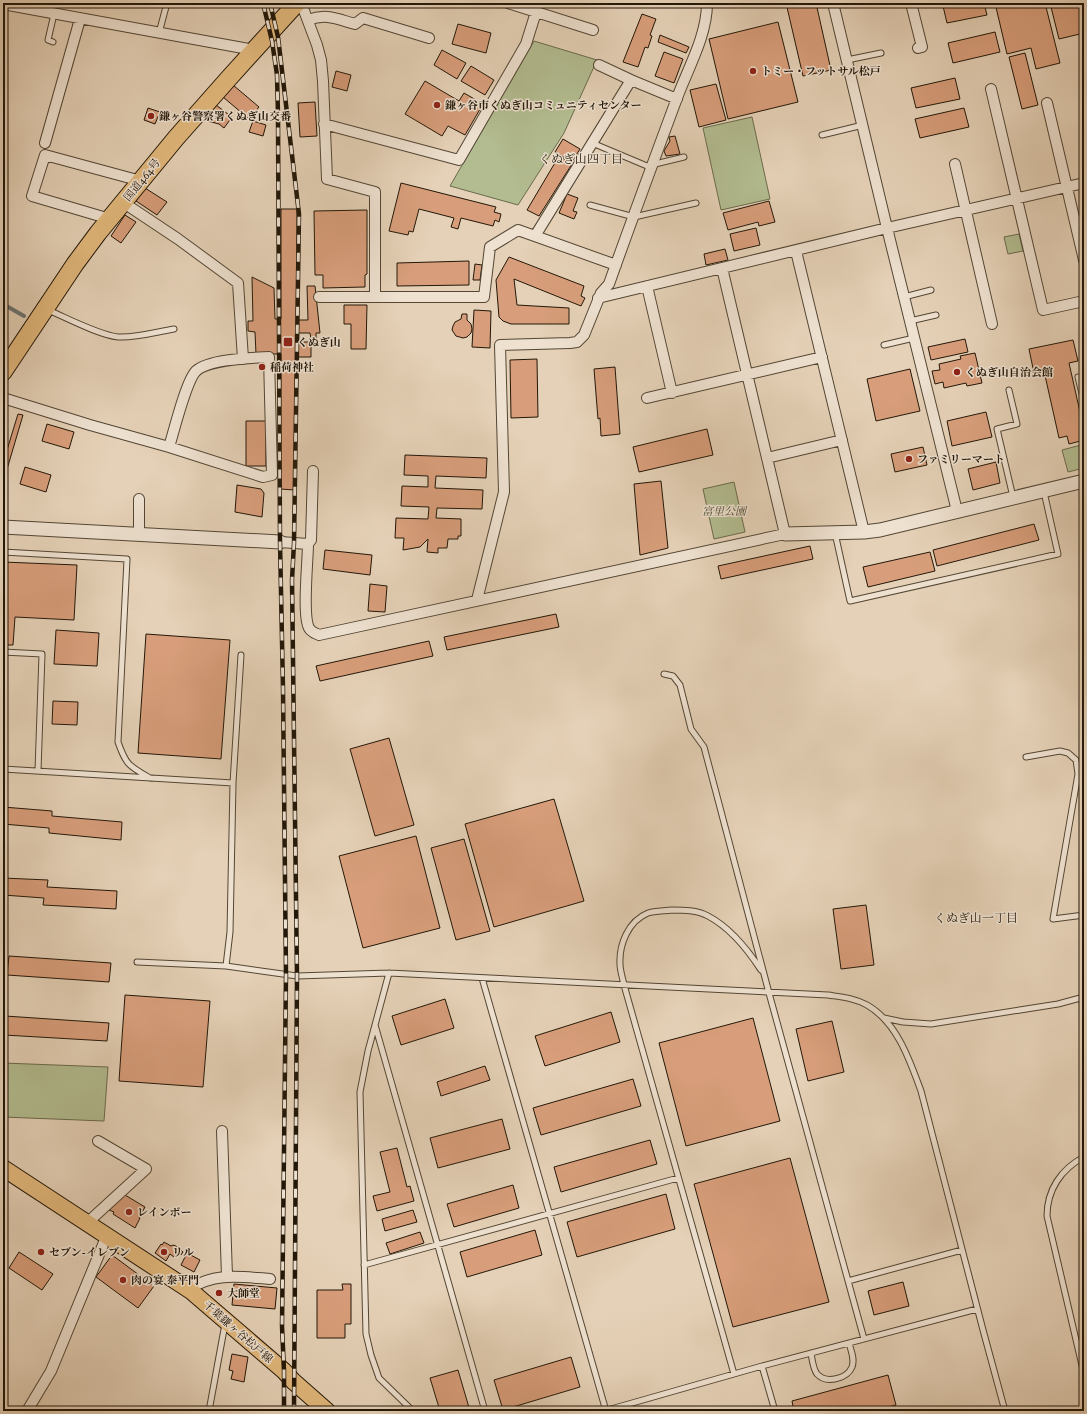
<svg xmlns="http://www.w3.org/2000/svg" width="1087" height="1414" viewBox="0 0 1087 1414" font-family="'IM FELL Great Primer','Noto Serif JP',serif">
  <rect width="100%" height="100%" fill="#e5d1b7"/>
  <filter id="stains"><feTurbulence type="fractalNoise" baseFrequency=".005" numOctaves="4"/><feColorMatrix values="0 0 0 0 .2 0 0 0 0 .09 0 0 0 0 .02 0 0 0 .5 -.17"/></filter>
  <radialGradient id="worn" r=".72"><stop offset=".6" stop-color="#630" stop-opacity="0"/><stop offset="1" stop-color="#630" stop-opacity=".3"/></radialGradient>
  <!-- green -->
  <path fill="#b2bc90" stroke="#6a6a4c" d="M534,41L597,60L564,133L518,205L450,186Z
    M752,117L770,199L721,210L703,128Z
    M1019,234L1023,251L1008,254L1004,237Z
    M1081,445L1084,457V468L1068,472L1062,450Z
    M734,482L745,532L714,539L703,489Z
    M3,1063L108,1067L104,1121L3,1117Z"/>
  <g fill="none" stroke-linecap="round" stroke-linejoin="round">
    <!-- stream -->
    <path stroke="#6b7573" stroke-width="4" d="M3,304L24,316"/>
  </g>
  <!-- building -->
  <path fill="#d89e7b" stroke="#221708" d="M786,3H816L831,70L803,76Z
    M958,3H984L987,15L947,23L943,6Z
    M995,3H1045L1060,63L1036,69L1031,48L1007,54Z
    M1050,3H1083L1084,8V33L1059,39Z
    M642,14L656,19L650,35L652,36L648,48L645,47L638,67L623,62Z
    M778,22L798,102L728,119L709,39Z
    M458,24L491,33L486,53L452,44Z
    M995,32L1000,52L953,63L948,43Z
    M660,35L689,47L686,53L658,42Z
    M442,50L466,63L457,79L434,65Z
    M664,52L683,59L674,83L655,76Z
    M1025,53L1038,105L1022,109L1009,57Z
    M471,66L494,80L485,95L461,81Z
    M336,71L351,75L347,91L332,87Z
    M955,78L960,99L916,108L911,88Z
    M425,81L459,101L464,93L483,104L465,135L448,126L442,136L405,114Z
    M716,84L726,120L699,127L690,90Z
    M233,85L259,107L249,119L223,97Z
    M315,102L317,136L300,137L298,103Z
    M216,105L232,117L224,128L219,124L204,120Z
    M148,108L160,112L155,124L144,120Z
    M964,108L969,127L920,138L915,119Z
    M253,121L266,125L263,136L249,132Z
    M675,136L680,154L666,156L664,151L670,141L669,137Z
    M563,139L580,149L572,162L555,152Z
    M559,156L572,164L539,216L527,210Z
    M401,183L496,207L494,212L501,214L499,222L495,220L493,226L461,218L458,229L451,227L454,218L419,209L413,232L409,231L408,235L389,231Z
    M145,188L167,202L157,215L136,201Z
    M567,194L578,198L573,211L577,212L574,219L559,213Z
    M769,201L775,222L759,226L758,222L728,230L723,213Z
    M281,209H297V320H308L307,286H315L320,333H316V338L311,339L310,333H297V342H311V357H297L295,490L280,489L281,354H256L255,332L248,331V321H253L252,277L274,288L275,319H281Z
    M367,210V274L365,275V287L323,288V275H315L314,211Z
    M125,215L136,222L121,243L111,236Z
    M756,228L760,245L734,251L730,234Z
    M725,249L728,260L706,265L704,254Z
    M509,257L584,286L581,296L585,298L581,306L514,279L517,305L569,308V324H511L503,321L499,317L496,280Z
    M469,261V285L397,286V263Z
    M475,264L482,265L480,280H473Z
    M344,305H367L366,349H351V324H344Z
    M474,310L491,311L490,348L472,347Z
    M462,314H467V320L471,324L472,329L471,333L467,337L463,338L456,336L452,330L453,326L455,322L461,319Z
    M965,339L968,352L931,360L928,347Z
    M1073,340L1078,361L1069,363L1084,430V440L1069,444L1067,436L1059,438L1044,371L1034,373L1029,349Z
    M975,353L982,383L967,386L966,383L944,388L943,382L935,384L932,371L940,370L939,364L961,359L960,356Z
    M537,359L538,417L511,418L510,360Z
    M615,367L620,434L601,436L600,418L598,419L594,369Z
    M910,369L920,411L876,421L867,379Z
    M986,412L992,437L952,446L947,421Z
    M18,414L23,415L5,476L3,475V463Z
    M246,421H266V466H246Z
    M47,424L74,432L69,449L42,441Z
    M707,429L713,455L639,472L633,447Z
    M923,447L927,465L895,472L891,454Z
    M405,455L487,458L486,478L436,476L435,488L483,490L482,509L437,508L436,518L461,519V536H458V539H448L447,548H438V553L427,552L428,539L420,547L403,550L404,538H395L396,518L428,519L429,507L401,506L402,486L428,487V476L404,475Z
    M996,462L1000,483L973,490L968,469Z
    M25,467L51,475L46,492L20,484Z
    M661,481L668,548L640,555L634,484Z
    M237,485L261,489L264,493L262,517L235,512Z
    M1034,524L1039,540L937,566L933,550Z
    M810,546L813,559L721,579L718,566Z
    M325,550L372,555L370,575L323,569Z
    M930,552L935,571L868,587L863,567Z
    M3,562L77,565L74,620L15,617L13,645H3Z
    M370,584L387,586L385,612L368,611Z
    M556,614L559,627L447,650L444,637Z
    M56,630L99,633L97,666L54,664Z
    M146,634L230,640L221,759L138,753Z
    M429,641L433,656L320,681L316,666Z
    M53,701L78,702L77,725L52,724Z
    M389,738L414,825L375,836L350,749Z
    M554,799L584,901L494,927L465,824Z
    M3,807L52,811V816L122,822L121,840L49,833V828L3,824Z
    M416,836L440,928L363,948L339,856Z
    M464,839L490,931L456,940L431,848Z
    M3,878L48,880L47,887L117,891L116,909L43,905L44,898L3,895Z
    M866,905L874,965L841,969L833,909Z
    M9,956L111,963L109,982L7,975Z
    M125,995L210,1001L203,1087L119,1081Z
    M445,999L454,1028L401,1045L392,1016Z
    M611,1012L620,1042L545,1066L535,1036Z
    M5,1016L109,1023L107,1041L4,1035Z
    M753,1018L780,1121L686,1146L659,1043Z
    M832,1021L844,1072L808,1081L796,1029Z
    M485,1066L490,1080L441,1096L437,1082Z
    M633,1079L641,1106L541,1135L533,1108Z
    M502,1119L510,1149L438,1168L430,1138Z
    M650,1140L657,1164L561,1192L554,1167Z
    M397,1148L407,1187L410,1186L414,1201L377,1211L373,1196L390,1192L380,1152Z
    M790,1158L829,1302L733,1327L694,1184Z
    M513,1185L519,1208L454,1227L447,1204Z
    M666,1194L675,1229L577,1257L567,1222Z
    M125,1195L145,1207L139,1218H140L135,1228L113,1214L114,1212L109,1210Z
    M413,1210L417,1222L385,1231L382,1219Z
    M535,1230L542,1255L467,1277L460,1252Z
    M420,1232L424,1243L390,1254L386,1243Z
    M164,1242L171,1246L173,1245L176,1246L183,1252L181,1255L179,1253L178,1255L176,1254L174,1257L170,1254L166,1261L155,1253L161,1244L162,1245Z
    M19,1252L53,1274L42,1290L9,1268Z
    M187,1253L200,1260L194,1272L181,1265Z
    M112,1255L154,1286L138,1308L96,1277Z
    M903,1282L909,1306L874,1315L868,1291Z
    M234,1284L277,1288L275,1309L232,1305Z
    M342,1284H351V1324H345V1338H317V1290H343Z
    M232,1354L248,1357L244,1382L231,1379L233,1371L229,1370Z
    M571,1357L580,1387L503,1410L494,1380Z
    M458,1370L470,1411H440L430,1378Z
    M888,1375L896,1405L873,1411H794L792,1401Z"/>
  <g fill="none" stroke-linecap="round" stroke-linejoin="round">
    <defs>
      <path id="service" d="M159,33L167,3
        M53,42L48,40L54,14
        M847,60L881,53
        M822,135L863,125
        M597,145L647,166L684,157
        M590,205L634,217L696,203
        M904,297L931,290
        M48,310C67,318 99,335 118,337C136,338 156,332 174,329
        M910,321L936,315
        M884,345L914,338
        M1078,377L1084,402
        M1009,390L1017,424L997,429L1013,497
        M835,533L850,601L1058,554L1044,492
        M3,552L127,559L118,742C126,765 129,766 150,778
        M3,652L42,654L38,771
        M664,674L673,676L680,685L691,729L704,747L769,993L864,1339
        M1026,757L1060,751L1068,753L1076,760L1078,774L1053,919L1084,915
        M3,769L233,783
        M137,962L226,966L297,976L389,973L828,995C841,997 855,998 867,1005C897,1022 910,1061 921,1091L983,1330L1005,1411
        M226,966L230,932L233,783L241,655
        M389,973L368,1051L360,1092L366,1334L371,1355L379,1378L413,1411
        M482,978L606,1411
        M884,1018L903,1022L931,1024L1058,1004L1084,997
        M375,1025L485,1411
        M1084,1157C1061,1169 1047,1190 1047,1216L1084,1374
        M364,1265L678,1178
        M848,1281L962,1250
        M811,1353C812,1359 813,1369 817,1374C826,1384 847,1379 852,1367C855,1359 851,1351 849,1343
        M762,1366L775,1411
        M734,1374L624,985C623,979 620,971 620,964C619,945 628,921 648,913C654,911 665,911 672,910C683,910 697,910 708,916C729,927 748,950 761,970
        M209,1411L225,1324
        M604,1411L762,1366L977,1309"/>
      <path id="minor" d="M298,3L303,8L317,45L321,60L323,81L327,179L375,192V297H484L490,247L518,230L616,265
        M508,3L593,30
        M833,3L887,228L957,511
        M911,3L922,47L918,48
        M3,4L254,50
        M308,20C326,13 337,19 355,24L363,18L429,38
        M599,65L631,80
        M991,89L1043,310L1084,301
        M1047,103L1084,260
        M324,124L459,160L526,44L536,12
        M45,143L80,19
        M955,164L992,324
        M124,203L178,239L238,283L243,359
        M110,219L32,196L45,155L141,181
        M535,236L631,80L677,99
        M796,251L864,532
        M647,286L672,393
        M319,297H375
        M598,298L887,228L1084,183
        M3,398L90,425L169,447L263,477L272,475L269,357C251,358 209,359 196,371C186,381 174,431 169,447
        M647,398L822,357
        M767,458L842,440
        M139,534V499
        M280,542L308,544C308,561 302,615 309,628C311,632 315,633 319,635L785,534L722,268
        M308,544L311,540L313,471
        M477,600L504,492L500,345L570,343L577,342L584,335L601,293L609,284C631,222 654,160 677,98C688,68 707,36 707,3
        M222,1131L227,1276
        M87,1223L146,1169L98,1141
        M189,1289C216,1272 240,1277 270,1279
        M27,1411L51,1371L107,1235"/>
      <path id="tertiary" d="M3,527L280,542
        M785,534L864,532L880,530L1084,481"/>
      <path id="primary" d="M3,1168L191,1291L284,1371L293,1381L327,1411"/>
      <path id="trunk" d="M3,372L75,264L98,233L176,138L229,78L297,3"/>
    </defs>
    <!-- service casing -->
    <use href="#service" stroke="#534634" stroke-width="7"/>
    <!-- minor casing -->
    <use href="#minor" stroke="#534634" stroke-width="12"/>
    <!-- tertiary casing -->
    <use href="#tertiary" stroke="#534634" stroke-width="15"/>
    <!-- primary casing -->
    <use href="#primary" stroke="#221708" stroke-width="18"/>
    <!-- trunk casing -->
    <use href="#trunk" stroke="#221708" stroke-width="19"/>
    <!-- service -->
    <use href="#service" stroke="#eee1d0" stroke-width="5"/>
    <!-- minor -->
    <use href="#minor" stroke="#eee1d0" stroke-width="10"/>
    <!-- tertiary -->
    <use href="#tertiary" stroke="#eee1d0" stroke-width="13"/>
    <!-- primary -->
    <use href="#primary" stroke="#e2b87c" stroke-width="16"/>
    <!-- trunk -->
    <use href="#trunk" stroke="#e2b87c" stroke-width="17"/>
    <defs>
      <path id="rail" d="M263,3L272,41L277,75L278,115L280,542L283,689L286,975L282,1326L284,1371V1411
        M270,3L278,37L299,214L294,543L292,580L297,976L294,1411"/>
    </defs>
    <!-- rail casing -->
    <use href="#rail" stroke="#221708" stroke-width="4.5"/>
    <!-- rail -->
    <use href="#rail" stroke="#eee1d0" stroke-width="3" stroke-dasharray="9" stroke-linecap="butt"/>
  </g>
  <!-- markers -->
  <g fill="#8f2418" stroke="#eee1d0" stroke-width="1.5">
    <circle cx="753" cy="71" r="4"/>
    <circle cx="437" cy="105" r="4"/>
    <circle cx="151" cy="116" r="4"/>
    <rect x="283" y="337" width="10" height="10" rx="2"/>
    <circle cx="262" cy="367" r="4"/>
    <circle cx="957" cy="372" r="4"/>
    <circle cx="909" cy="459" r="4"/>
    <circle cx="129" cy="1212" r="4"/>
    <circle cx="41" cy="1252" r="4"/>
    <circle cx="164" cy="1252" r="4"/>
    <circle cx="123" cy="1280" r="4"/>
    <circle cx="219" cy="1293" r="4"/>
  </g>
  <g text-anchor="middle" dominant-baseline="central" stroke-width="3" stroke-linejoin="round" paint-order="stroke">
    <!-- poi labels -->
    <g font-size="11" font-weight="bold" fill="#221708" stroke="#eee1d0" text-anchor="start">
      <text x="761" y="71">トミー・フットサル松戸</text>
      <text x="445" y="105">鎌ヶ谷市くぬぎ山コミュニティセンター</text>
      <text x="159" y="116">鎌ヶ谷警察署くぬぎ山交番</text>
      <text x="297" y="342">くぬぎ山</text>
      <text x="270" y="367">稲荷神社</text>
      <text x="965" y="372">くぬぎ山自治会館</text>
      <text x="917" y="459">ファミリーマート</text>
      <text x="137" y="1212">レインボー</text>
      <text x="49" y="1252">セブン-イレブン</text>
      <text x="172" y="1252">リル</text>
      <text x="131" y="1280">肉の宴 泰平門</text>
      <text x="227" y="1293">大師堂</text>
    </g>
    <!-- street labels -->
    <g font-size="11" fill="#221708" stroke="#eee1d0">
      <text transform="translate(142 180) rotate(-51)">国道464号</text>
      <text transform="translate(238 1332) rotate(41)">千葉鎌ヶ谷松戸線</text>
    </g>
    <!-- park labels -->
    <g font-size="11" font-style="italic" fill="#4d4931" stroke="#eee1d0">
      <text x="724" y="511">富里公園</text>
    </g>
    <!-- neighbourhood labels -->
    <g font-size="12" fill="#221708" stroke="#eee1d0">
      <text x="581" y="159">くぬぎ山四丁目</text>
      <text x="976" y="918">くぬぎ山一丁目</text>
    </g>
  </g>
  <!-- margin -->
  <rect width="1087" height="1414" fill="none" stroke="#e5d1b7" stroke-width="16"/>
  <rect x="4" y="4" width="1079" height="1406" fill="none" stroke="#221708" stroke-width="2"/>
  <rect x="8" y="8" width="1071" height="1398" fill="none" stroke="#221708"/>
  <rect width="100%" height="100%" filter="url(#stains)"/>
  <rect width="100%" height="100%" fill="url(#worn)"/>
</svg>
